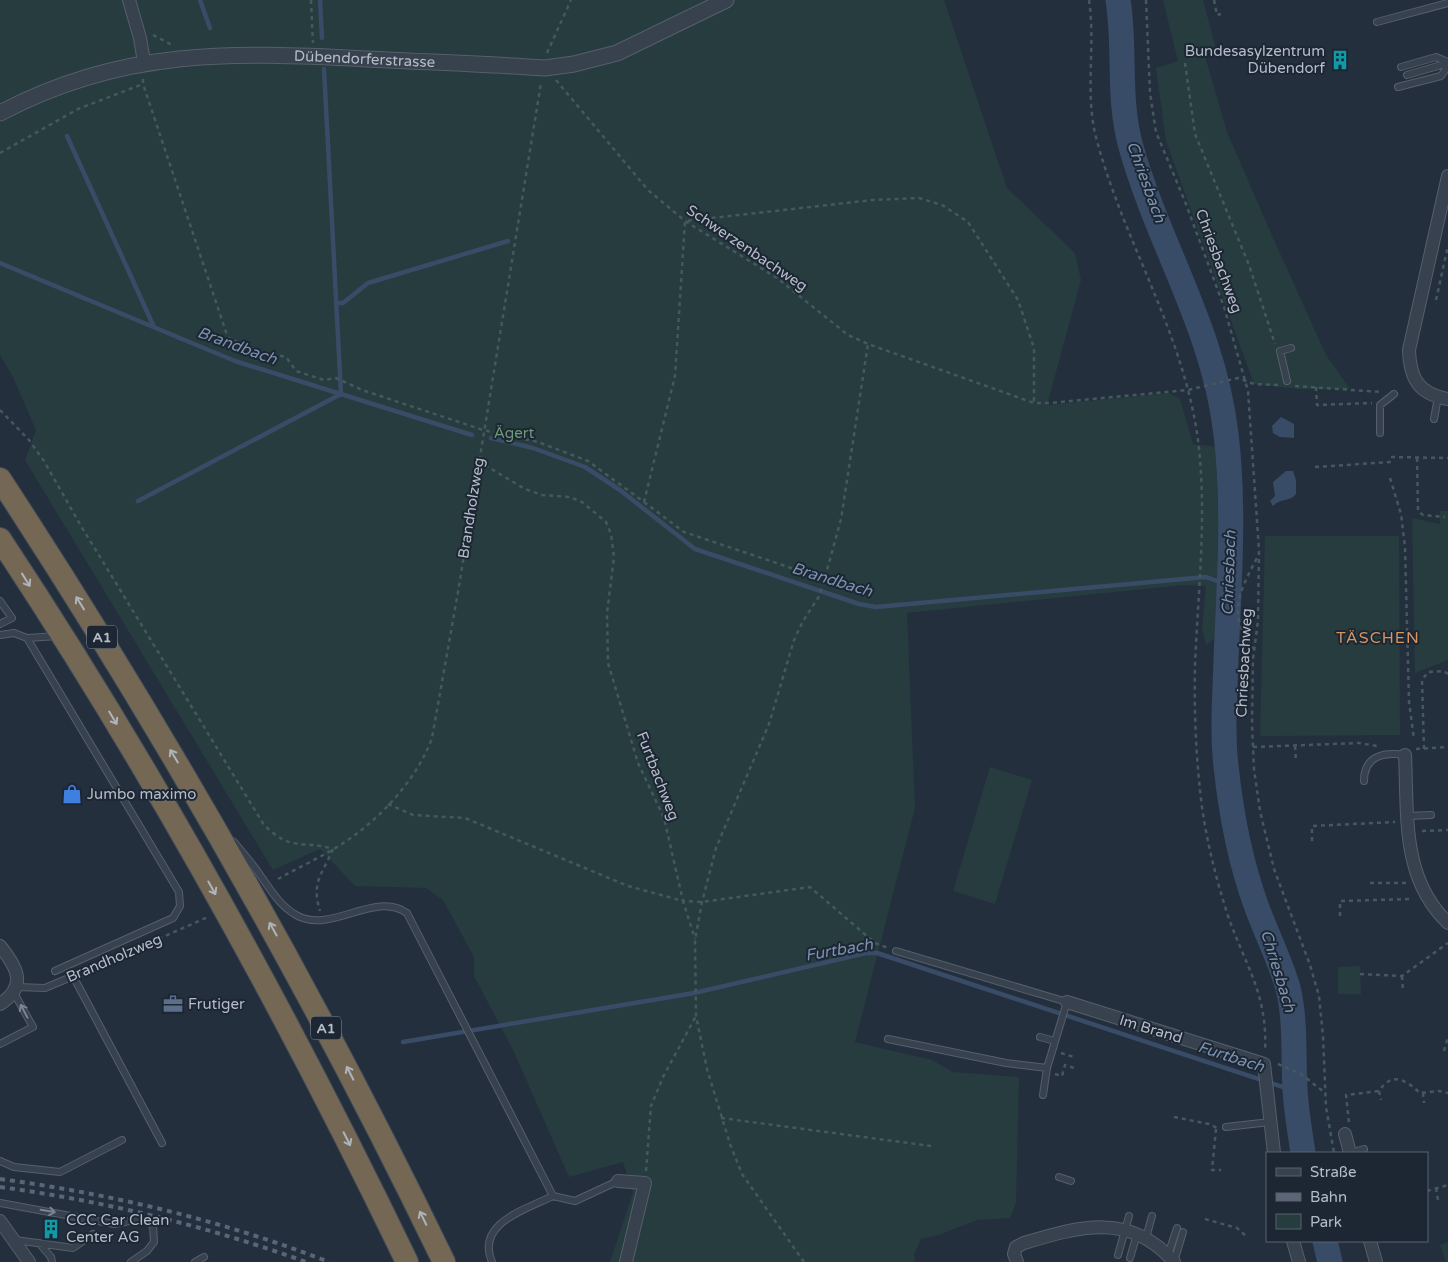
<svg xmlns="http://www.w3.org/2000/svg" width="1448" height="1262" viewBox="0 0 1448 1262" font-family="'Varela Round',sans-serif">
  <rect width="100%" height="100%" fill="#242f3e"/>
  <!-- green -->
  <path fill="#263c3f" d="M0,0H944L1007,188L1075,253L1081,280L1047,405L1169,393L1180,399L1193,444L1216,447L1223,542L1216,637L1206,645L1202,628L1206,586L1184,585L907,613L915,808L855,1042L932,1060L953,1072L1019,1077L1016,1203L1010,1218L977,1220L939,1235L921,1239L914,1255L915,1262H610L633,1193L623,1162L569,1177L514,1052L474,976V957L443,900L426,888L355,886L320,849L273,870L25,460L36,430L12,375L0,355Z
    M1163,0H1203L1216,49L1204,53L1227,132L1270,231L1326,355L1350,389H1299L1254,384L1166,141L1156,68L1178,61Z
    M1440,511H1448V660L1415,673L1412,518L1440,524Z
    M1265,536H1399L1400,735L1260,736Z
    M990,767L1032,780L995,904L953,891Z
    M1360,966L1361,994H1338V967Z
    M1448,1242V1262H1446L1440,1245Z"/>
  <!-- water -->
  <path fill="#394c67" d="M1281,417L1294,424V438L1280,437L1273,433L1272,426Z
    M1286,471H1293L1296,480V494C1290,502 1280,498 1273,506L1270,501L1275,496L1273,482Z"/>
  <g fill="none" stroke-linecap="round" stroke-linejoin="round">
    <!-- stream -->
    <path stroke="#394c67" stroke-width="4.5" d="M200,0L210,28
      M320,0L322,38
      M67,136L154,327
      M0,263L235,361L472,435
      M336,303H343L368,283L508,241
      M491,438L533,448L585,467L620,490L695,549L859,604L876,607L1206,577L1228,585
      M138,501L341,394L324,69
      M403,1042L694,993L866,953H877L1295,1091"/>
    <!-- river -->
    <path stroke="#394c67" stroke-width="25" d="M1118,0C1126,50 1117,97 1131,147C1159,246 1214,329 1226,434C1235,509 1229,584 1226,659C1225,695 1222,730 1226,766C1231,813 1240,861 1256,905C1266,933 1280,960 1288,988C1296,1021 1293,1055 1295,1089C1296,1110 1300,1132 1303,1153
      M1325,1241L1330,1262"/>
    <defs>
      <path id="service" d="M1377,22L1448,3
        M1401,67L1436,57L1448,62
        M1407,75L1448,63
        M1398,87L1441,76L1448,66
        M1287,381L1280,351L1291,348
        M1434,419L1438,397
        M1380,433V405L1394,394
        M0,601L12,618L0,624
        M0,635L14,633L27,638L179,892L180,906L173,918L55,971
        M27,638L58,636
        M1364,781C1364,755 1385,752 1405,755
        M1408,816L1431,815
        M234,842C243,853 252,863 260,875C271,890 279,905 296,915C331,935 374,890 407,913L553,1196C527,1209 475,1223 492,1262
        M896,951L1067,1002L1047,1068L1043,1095
        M73,976L162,1143
        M17,987L45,988L114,959
        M1040,1037L1055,1041
        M888,1039L1006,1063L1047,1068
        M0,1044L33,1027L14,993
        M1226,1127L1270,1122
        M1350,1153L1364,1149
        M0,1161L14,1167L60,1172L122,1140
        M1059,1177L1071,1181
        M553,1196L575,1201L618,1181
        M0,1203L114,1224L140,1219L153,1225L154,1242L147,1251L131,1262
        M1146,1238L1152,1216
        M15,1240L73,1248L93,1234
        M39,1243L51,1257L52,1262
        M1118,1255L1129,1216
        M1168,1255L1177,1228
        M1130,1258L1137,1234
        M195,1262L204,1257
        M1174,1262L1183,1232"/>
      <path id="minor" d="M129,0L140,38L144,62
        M1448,176L1409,350C1410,378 1418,394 1448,399
        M1405,755C1408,816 1401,878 1448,923
        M0,946C17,967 28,986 0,1004
        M1067,1002L1264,1064L1274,1153
        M1345,1134L1350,1153
        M618,1181L645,1183L626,1262
        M0,1221L29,1262
        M1293,1241L1299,1262
        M1370,1241L1376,1262
        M1017,1262L1014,1254L1016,1247L1024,1243C1080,1226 1131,1212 1174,1262"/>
      <g id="tertiary">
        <path id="s1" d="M0,113C123,48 232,52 367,59C426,62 486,64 545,68L574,64L617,53L726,0"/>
      </g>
      <path id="motorway" d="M0,479C165,731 313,991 444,1262
        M0,539C153,770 287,1013 407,1262"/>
    </defs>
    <!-- service casing -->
    <use href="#service" stroke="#565f6c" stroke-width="8"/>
    <!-- minor casing -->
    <use href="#minor" stroke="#565f6c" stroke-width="14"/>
    <!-- tertiary casing -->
    <use href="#tertiary" stroke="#565f6c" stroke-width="17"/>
    <!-- motorway casing -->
    <use href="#motorway" stroke="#434c59" stroke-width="24"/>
    <!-- path -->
    <path stroke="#44595c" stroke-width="2.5" stroke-dasharray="4 4" stroke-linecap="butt" d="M311,0L313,43
      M1089,0C1096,46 1084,95 1097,141C1124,241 1181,329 1197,433C1208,510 1198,588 1195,666C1194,714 1196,760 1202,807C1207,843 1216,878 1227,913C1245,966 1268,993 1265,1052
      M1146,0L1150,93L1156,132L1186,204L1224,307L1248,391L1259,550L1258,621L1253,659L1252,724L1254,769L1260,811L1274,869L1310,965L1319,996L1323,1036L1326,1107L1334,1153
      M1214,0L1217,15L1221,14
      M153,35L172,45
      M547,53L571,0
      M1185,63L1195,134L1249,265L1275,344
      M143,79V84L228,338L259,351L286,357L296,371L324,380L336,378L362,390L483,430L538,442L588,461L644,502L675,376L685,221L873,200L919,198L942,205L968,222L1018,300L1034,348V403
      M556,80L648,190L685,221L777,278L848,335L868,344L1034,403H1049L1188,390L1238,378L1254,384L1279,385
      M0,153L78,109L143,84
      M1436,300L1448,246
      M1295,386L1381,392
      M1316,387L1317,405L1372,403
      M0,410L29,440L44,461L81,526L264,825C293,853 301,839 333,849C322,875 311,882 320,911
      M1391,457L1448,458
      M1417,458L1418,511L1423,515L1445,517
      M478,461L525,489L542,495L570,497L582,502L606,522L611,534L614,557L607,613L608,663L638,763L664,818L683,901L702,902L810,887L875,943L888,948
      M1315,467L1391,462
      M1390,478L1401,514L1405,547L1409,702L1414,739
      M644,502L684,532L824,579
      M1255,650C1226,615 1239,592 1258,556
      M1295,746L1296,762
      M1253,747L1359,743L1377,746
      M1416,749L1448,747
      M1424,749L1422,680L1428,672L1443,671L1447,673V678
      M388,804L413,815L465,818L628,886L683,901L695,939
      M1422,831L1448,830
      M1312,841V826L1395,822
      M278,879C301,866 326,855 348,840C383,816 418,777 432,738L458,592L541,83
      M1370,883H1406
      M1340,916V901L1412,899
      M122,955L208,917
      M1360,974L1402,976L1448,943
      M1402,976L1403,992
      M1444,1051L1448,1037
      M1061,1053L1074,1057
      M1278,1064L1301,1074L1324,1092
      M1055,1074L1062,1076L1065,1065L1074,1068
      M1379,1091L1381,1100
      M1423,1093L1424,1103
      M1174,1117L1209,1124L1217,1128
      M721,1118L931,1146
      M1349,1122L1346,1095L1379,1091C1392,1071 1406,1080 1420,1093L1439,1091L1448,1093
      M1216,1129L1212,1170H1221
      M646,1171L651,1106L663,1077L696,1016
      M1436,1188L1438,1200
      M1427,1191L1448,1185
      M1205,1219L1237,1228L1247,1237
      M804,1262L742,1174L730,1144L707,1069L696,1016L695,940L702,902L716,848L769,724L794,640L803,621L818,598L823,585L841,519L868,344"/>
    <!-- service -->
    <use href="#service" stroke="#38414e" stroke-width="6"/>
    <!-- minor -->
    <use href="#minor" stroke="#38414e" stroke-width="12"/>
    <!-- tertiary -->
    <use href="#tertiary" stroke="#38414e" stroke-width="15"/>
    <!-- motorway -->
    <use href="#motorway" stroke="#746855" stroke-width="22"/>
    <!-- rail -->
    <path stroke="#5a6575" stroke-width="4" stroke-dasharray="5 5" stroke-linecap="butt" d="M0,1179C112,1194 224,1221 329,1262
      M0,1187C104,1201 207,1226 306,1262"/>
  </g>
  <!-- one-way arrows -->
  <defs><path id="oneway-shaft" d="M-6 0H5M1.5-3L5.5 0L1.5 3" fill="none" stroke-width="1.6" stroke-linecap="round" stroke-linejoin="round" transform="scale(1.25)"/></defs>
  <g stroke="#aeb4bd">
    <use href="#oneway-shaft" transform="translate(26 580) rotate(58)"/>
    <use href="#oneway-shaft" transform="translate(80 603) rotate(-122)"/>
    <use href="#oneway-shaft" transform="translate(113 718) rotate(59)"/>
    <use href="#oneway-shaft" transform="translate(174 756) rotate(-121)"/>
    <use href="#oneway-shaft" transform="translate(212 888) rotate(61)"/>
    <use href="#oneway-shaft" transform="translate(273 929) rotate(-119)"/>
    <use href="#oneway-shaft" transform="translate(350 1073) rotate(-117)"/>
    <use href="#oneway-shaft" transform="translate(347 1139) rotate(63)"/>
    <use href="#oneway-shaft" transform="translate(423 1218) rotate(-116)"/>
  </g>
  <g stroke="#7c8592">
    <use href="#oneway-shaft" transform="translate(24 1011) rotate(-118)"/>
    <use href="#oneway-shaft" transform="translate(48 1211) rotate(10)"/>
  </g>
  <!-- icons -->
  <defs>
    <symbol id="building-bare" viewBox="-9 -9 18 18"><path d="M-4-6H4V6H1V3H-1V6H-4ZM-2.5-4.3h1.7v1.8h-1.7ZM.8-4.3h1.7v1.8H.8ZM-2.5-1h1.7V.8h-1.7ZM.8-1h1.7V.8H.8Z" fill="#0f9aa8" stroke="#1d2633" stroke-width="2.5" paint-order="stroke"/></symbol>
    <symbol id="shop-bare" viewBox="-9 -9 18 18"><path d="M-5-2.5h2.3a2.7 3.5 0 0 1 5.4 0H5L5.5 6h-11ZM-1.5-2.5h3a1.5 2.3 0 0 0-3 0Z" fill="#3f7fe0" stroke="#1d2633" stroke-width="2.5" paint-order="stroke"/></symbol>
    <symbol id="office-bare" viewBox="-9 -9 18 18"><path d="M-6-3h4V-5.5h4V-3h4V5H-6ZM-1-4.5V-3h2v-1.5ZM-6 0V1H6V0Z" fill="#5c6f8a" stroke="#1d2633" stroke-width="2.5" paint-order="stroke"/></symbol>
  </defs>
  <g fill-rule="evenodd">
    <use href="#building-bare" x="1326" y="46" width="28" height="28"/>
    <use href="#shop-bare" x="58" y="780" width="28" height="28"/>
    <use href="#office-bare" x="159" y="990" width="28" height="28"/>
    <use href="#building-bare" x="37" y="1215" width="28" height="28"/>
  </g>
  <g text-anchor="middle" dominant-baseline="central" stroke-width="4" stroke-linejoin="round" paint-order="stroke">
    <!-- shield labels -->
    <g fill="#1d2633" stroke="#878f9c" stroke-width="1">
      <rect x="87" y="625.5" width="30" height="23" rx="4"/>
      <rect x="311" y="1016.5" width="30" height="23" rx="4"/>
    </g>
    <g font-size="14" font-weight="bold" fill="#b4bcc9">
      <text x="102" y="637">A1</text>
      <text x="326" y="1028">A1</text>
    </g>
    <!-- poi labels -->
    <g font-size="15" fill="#b4bcc9" stroke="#1d2633" text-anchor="start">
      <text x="1325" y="51" text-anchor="end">Bundesasylzentrum<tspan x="1325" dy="17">Dübendorf</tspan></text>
      <text x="87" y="794">Jumbo maximo</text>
      <text x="188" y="1004">Frutiger</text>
      <text x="66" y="1220">CCC Car Clean<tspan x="66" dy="17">Center AG</tspan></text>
    </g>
    <!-- street labels -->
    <g font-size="15" fill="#b4bcc9" stroke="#1d2633">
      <text stroke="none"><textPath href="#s1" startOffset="374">Dübendorferstrasse</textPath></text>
      <text transform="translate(747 248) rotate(34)">Schwerzenbachweg</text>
      <text transform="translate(1219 261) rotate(70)">Chriesbachweg</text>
      <text transform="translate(471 508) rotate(-81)">Brandholzweg</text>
      <text transform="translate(1244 663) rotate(-87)">Chriesbachweg</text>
      <text transform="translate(658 776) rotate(69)">Furtbachweg</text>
      <text transform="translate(114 958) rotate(-23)">Brandholzweg</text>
      <text transform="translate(1151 1029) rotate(17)">Im Brand</text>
    </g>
    <!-- park labels -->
    <g font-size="15" fill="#6b9a76" stroke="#1d2633">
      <text x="514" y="433">Ägert</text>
    </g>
    <!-- water labels -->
    <g font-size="16" font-style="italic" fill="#7c92b1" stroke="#1d2633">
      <text transform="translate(1146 182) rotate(70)">Chriesbach</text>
      <text transform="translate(237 346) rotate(20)">Brandbach</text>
      <text transform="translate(1229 573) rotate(-88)">Chriesbach</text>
      <text transform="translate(832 580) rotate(17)">Brandbach</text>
      <text transform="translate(839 950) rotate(-10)">Furtbach</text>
      <text transform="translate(1278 971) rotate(73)">Chriesbach</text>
      <text transform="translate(1231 1057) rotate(18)">Furtbach</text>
    </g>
    <!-- neighbourhood labels -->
    <g font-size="16" letter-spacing="1" fill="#d59563" stroke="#1d2633">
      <text x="1378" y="638">TÄSCHEN</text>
    </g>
  </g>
  <!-- legend -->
  <rect x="1266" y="1152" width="162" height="90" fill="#1d2633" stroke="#59626f"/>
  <rect x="1276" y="1168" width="25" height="8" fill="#38414e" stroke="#59626f"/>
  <text x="1310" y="1177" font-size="15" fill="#b4bcc9">Straße</text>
  <rect x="1276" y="1193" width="25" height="8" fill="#5a6575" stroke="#59626f"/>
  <text x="1310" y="1202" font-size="15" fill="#b4bcc9">Bahn</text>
  <rect x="1276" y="1214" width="25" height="15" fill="#263c3f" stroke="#59626f"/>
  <text x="1310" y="1227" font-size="15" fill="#b4bcc9">Park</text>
</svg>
